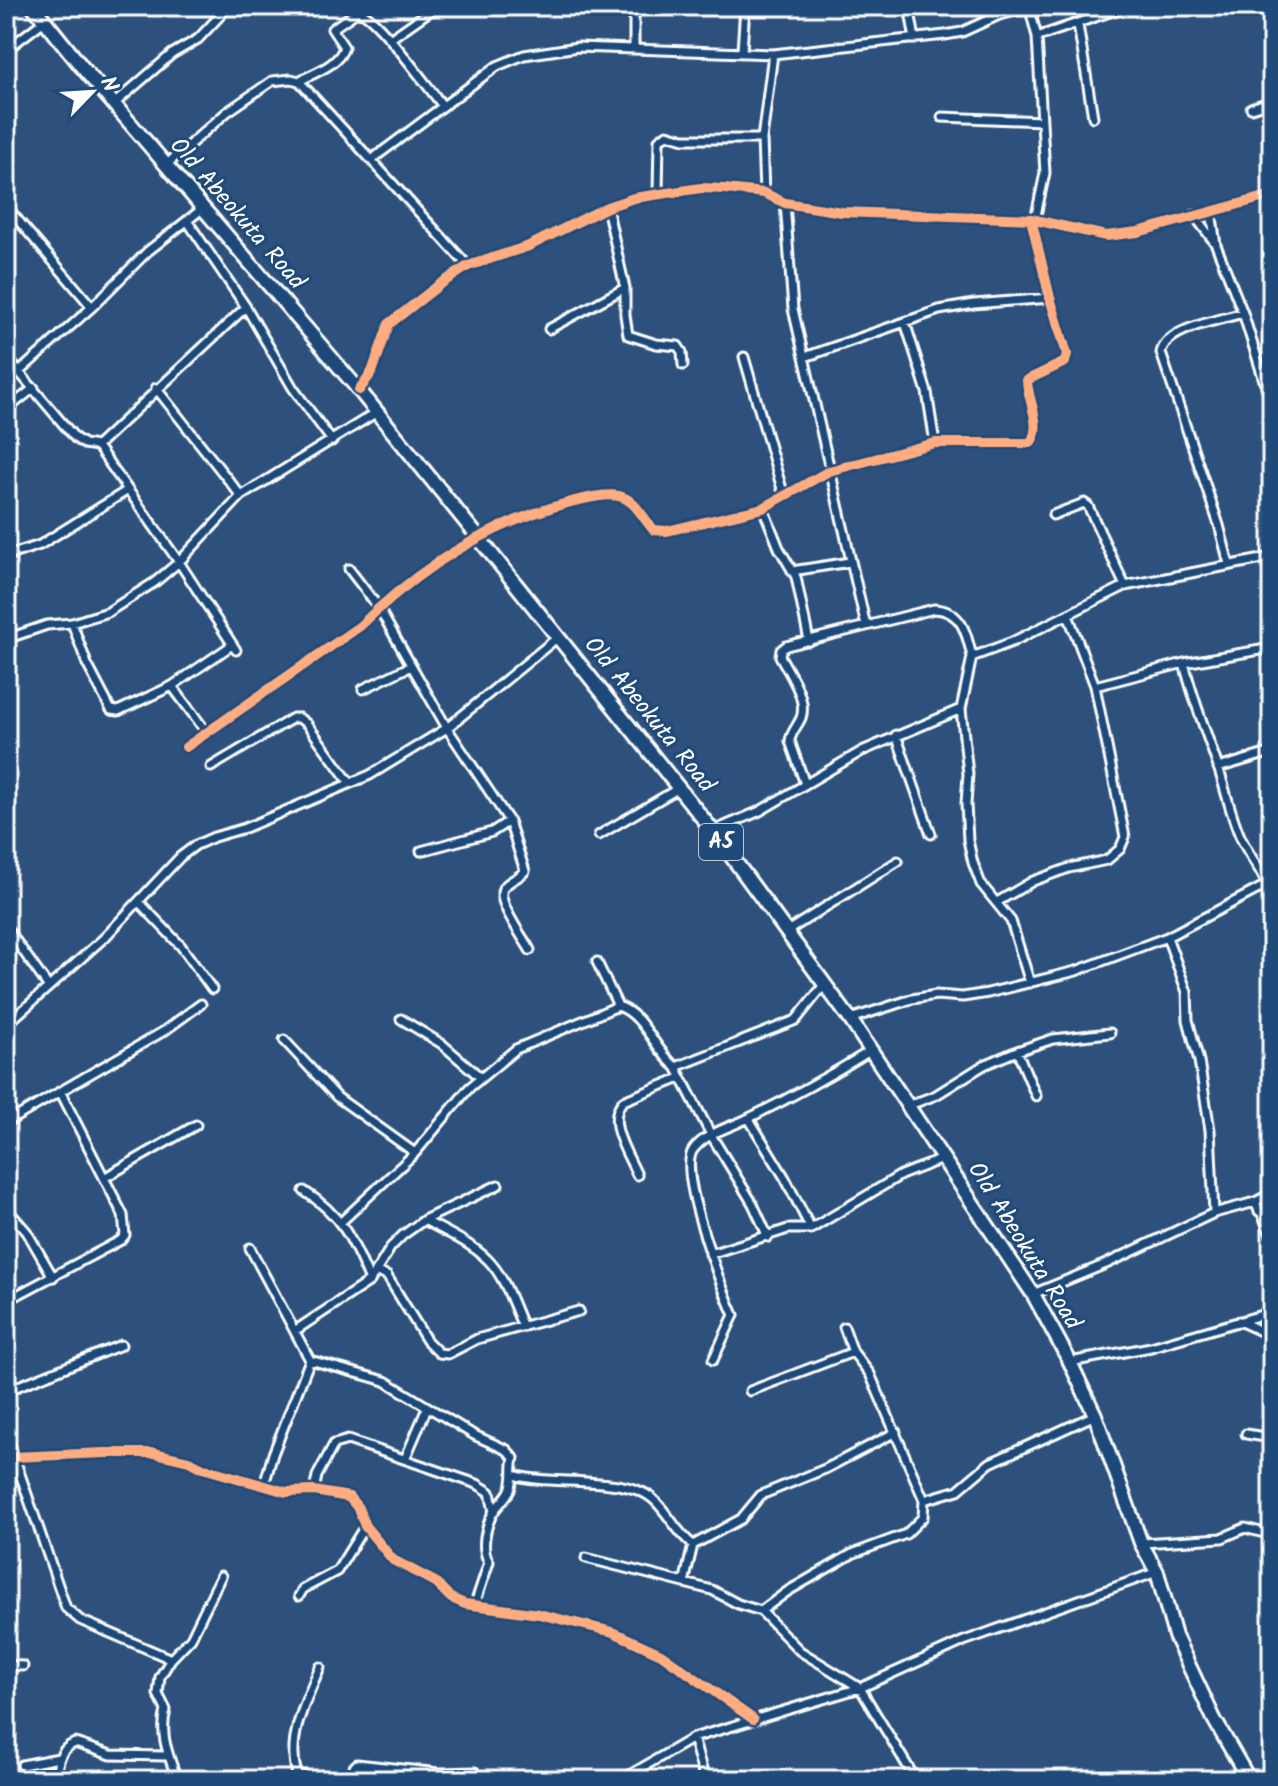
<svg xmlns="http://www.w3.org/2000/svg" width="1278" height="1786" viewBox="0 0 1278 1786" font-family="Kalam,sans-serif">
  <rect width="100%" height="100%" fill="#2d517c"/>
  <filter id="ink" filterUnits="userSpaceOnUse"><feTurbulence type="fractalNoise" baseFrequency=".0125" numOctaves="2"/><feDisplacementMap in="SourceGraphic" scale="16" xChannelSelector="R" yChannelSelector="G"/><feConvolveMatrix kernelMatrix="1 2 1 2 8 2 1 2 1" color-interpolation-filters="sRGB"/></filter>
  <g filter="url(#ink)">
    <g fill="none" stroke-linecap="round" stroke-linejoin="round">
      <defs>
        <path id="street" d="M634,6V49
          M909,6L915,39
          M1029,6L1037,37L1045,173L1035,220
          M1078,25L1093,117
          M1037,37L1127,6
          M390,39L437,6
          M6,50L44,21
          M742,51L745,6
          M299,81L468,266
          M114,104L172,54L198,39L229,6
          M1251,108L1272,101
          M942,117L1042,121
          M371,160L497,66L524,55L578,47L773,54L945,35L962,32L999,15L1030,8
          M166,165L227,112L272,81L291,79L299,81C314,73 339,65 344,47L332,29L358,11C375,13 429,89 443,106
          M658,193L659,140L667,134L684,139H762
          M764,193L762,139L773,54
          M785,203L793,309L866,626
          M6,206L92,307
          M607,207L625,288V315L628,335L656,344L678,346L682,352L683,365
          M1211,211L1216,245L1243,313L1272,406
          M1194,215L1215,243
          M188,222L246,307L293,388L332,441
          M905,322L927,392L935,443
          M549,329L625,288
          M6,357L19,372L92,307L148,251L202,209
          M744,357L784,496
          M805,357L939,310L974,304L1050,298
          M19,372L75,438L84,444L97,446L179,562L236,650
          M156,388L241,496
          M359,390L372,372L389,324L439,285L468,266L529,246L607,207L634,198L701,188L725,189L764,193L785,203L842,212L1031,219L1106,236L1138,232L1272,195
          M6,410L34,388
          M97,446L246,307
          M763,508L779,548L796,577L809,641
          M1053,515L1084,503L1088,506L1125,586
          M6,556L40,545L128,490
          M1229,564L1219,525L1161,353C1165,328 1221,320 1243,313
          M349,569L378,607L447,728L509,821L525,871C519,878 510,880 504,887C494,899 523,937 530,950
          M792,571L850,562
          M72,623L87,664L111,710L118,711L172,686L232,645
          M6,639L47,625L72,623L108,612L155,582L179,562L241,496L377,412
          M1184,663C1193,700 1207,734 1219,770C1226,792 1231,815 1240,836C1249,857 1265,874 1272,896
          M172,686L207,733
          M1095,686L1184,663L1272,648
          M363,689L411,666
          M896,735L931,834
          M186,747L360,626C419,568 490,523 571,502C584,499 605,493 619,496C636,500 643,519 654,530L667,531L763,508L829,471L935,443H1030C1044,427 1027,399 1027,380L1065,362L1067,354L1050,298L1031,219
          M211,767L293,718H299L307,724L350,783
          M1218,768L1272,752
          M805,784L790,741C791,732 797,727 801,718C808,699 789,673 780,656L781,650L786,646L934,609C962,610 967,634 972,657
          M713,831L760,811L862,751L961,709
          M599,835L679,788
          M421,851L492,832L509,821
          M139,902L181,946L212,989
          M997,902L1033,881L1069,868L1107,860L1120,849L1125,837L1095,686L1068,615
          M6,927L48,986
          M786,932L898,861
          M1167,937L1187,992L1188,1020L1199,1061L1210,1130L1214,1213
          M597,962L618,1006
          M1030,983L1011,921L981,884L973,863L968,840L966,804L968,774L961,709L972,657L1012,642L1125,586L1272,557
          M401,1019L442,1044L480,1077
          M850,1019L912,999L936,995L963,997L988,993L1076,971L1167,937L1272,882
          M6,1025L105,937L180,857L196,845L214,837L245,828L370,775L447,728L558,637
          M284,1040L337,1097L415,1153
          M1017,1051L1036,1096
          M676,1067L796,1020L824,985
          M907,1106L936,1095L984,1065L1017,1051L1053,1039L1110,1033
          M749,1119L785,1178L811,1229
          M6,1123L164,1031L201,1004
          M637,1175C628,1154 605,1121 623,1101L680,1078
          M104,1178L196,1125
          M304,1191C342,1215 353,1241 370,1281
          M1255,1202L1272,1193
          M6,1208L27,1232L53,1277
          M1263,1216L1272,1237
          M424,1220C446,1232 471,1243 488,1260C505,1277 513,1305 523,1327
          M341,1222L415,1153L469,1088L516,1049L618,1006C645,1015 654,1050 676,1067L711,1135L753,1204L768,1237
          M250,1248L310,1360L385,1381L474,1435L507,1450L514,1458C511,1469 515,1479 510,1490C506,1498 499,1504 494,1511C486,1525 480,1548 489,1562L475,1604
          M710,1254L788,1229H811L901,1175L942,1159
          M377,1272L387,1276L427,1341L439,1353L448,1354L477,1339L579,1311
          M1033,1294L1106,1264L1214,1213L1255,1202L1259,1211L1272,1221
          M6,1301L121,1240L125,1235L123,1215L60,1091
          M1239,1321L1272,1336
          M844,1327L853,1352L870,1374L924,1500
          M296,1330L370,1281L391,1247L403,1235L424,1220L498,1185
          M713,1360L734,1315C722,1288 677,1172 693,1150C706,1132 732,1127 751,1117C792,1097 831,1075 870,1051
          M1070,1362L1151,1347L1272,1312
          M6,1391L121,1345
          M750,1391L853,1352
          M6,1433L66,1608L80,1620L171,1659
          M1246,1434L1272,1438
          M13,1457L104,1453H155L189,1461L203,1468L286,1492L314,1491L349,1497L358,1508L365,1526L393,1560L435,1582L451,1598L465,1604L539,1614L613,1632L661,1654L753,1719
          M405,1459L427,1408
          M514,1475C547,1486 625,1474 653,1499C668,1512 675,1531 693,1545
          M264,1485L273,1454L310,1360
          M314,1491L317,1476L334,1444L348,1440L477,1484L490,1492L494,1512
          M1142,1543L1222,1538L1245,1528L1272,1535
          M586,1558L712,1590L738,1604L761,1611L800,1651L860,1688L916,1780
          M684,1583L693,1545L741,1519L761,1495L825,1469L896,1432
          M299,1596L303,1589L337,1571L365,1526
          M761,1611L788,1591L852,1554L906,1534L923,1517L924,1500L958,1490L990,1463L1095,1415
          M6,1665L23,1666
          M693,1738L705,1780
          M22,1765L59,1758
          M56,1780C58,1763 58,1750 75,1743L111,1755L167,1756
          M177,1780C169,1755 159,1736 166,1710L158,1694L160,1677L171,1659L191,1638L221,1576
          M318,1780L297,1774C286,1738 306,1701 320,1667
          M350,1780L354,1767L357,1764L439,1773L475,1772
          M621,1780L693,1738L860,1688L964,1641L1157,1572"/>
        <path id="highway" d="M33,6L82,67L359,390L478,537L713,831L850,1019L1033,1294L1070,1362L1095,1415L1141,1543L1157,1572L1175,1636L1214,1719L1249,1780"/>
      </defs>
      <!-- street casing -->
      <use href="#street" stroke="#fff" stroke-width="13"/>
      <!-- highway casing -->
      <use href="#highway" stroke="#fff" stroke-width="18"/>
      <!-- street -->
      <use href="#street" stroke="#1f4a7a" stroke-width="7"/>
      <!-- highway -->
      <use href="#highway" stroke="#1f4a7a" stroke-width="12"/>
      <defs>
        <path id="cycleway" d="M359,390L372,372L389,324L439,285L468,266L529,246L607,207L634,198L701,188L725,189L764,193L785,203L842,212L1031,219L1106,236L1138,232L1272,195
          M186,747L360,626C419,568 490,523 571,502C584,499 605,493 619,496C636,500 643,519 654,530L667,531L763,508L829,471L935,443H1030C1044,427 1027,399 1027,380L1065,362L1067,354L1050,298L1031,219
          M13,1457L104,1453H155L189,1461L203,1468L286,1492L314,1491L349,1497L358,1508L365,1526L393,1560L435,1582L451,1598L465,1604L539,1614L613,1632L661,1654L753,1719"/>
      </defs>
      <!-- cycleway casing -->
      <use href="#cycleway" stroke="#1f4a7a" stroke-width="15"/>
      <!-- cycleway -->
      <use href="#cycleway" stroke="#ffac80" stroke-width="10"/>
    </g>
  </g>
  <g text-anchor="middle" dominant-baseline="central" stroke-width="6" stroke-linejoin="round" paint-order="stroke">
    <!-- shield labels -->
    <rect fill="#1f4a7a" stroke="#bcc9d7" stroke-width="2" x="699" y="824" width="44" height="36" rx="6"/>
    <g font-size="22" font-weight="bold" fill="#fff">
      <text x="721" y="842">A5</text>
    </g>
    <!-- street labels -->
    <g font-size="24" fill="#fff" stroke="#1f4a7a">
      <text transform="translate(237 214) rotate(49)">Old Abeokuta Road</text>
      <text transform="translate(649 715) rotate(51)">Old Abeokuta Road</text>
      <text transform="translate(1024 1246) rotate(58)">Old Abeokuta Road</text>
    </g>
  </g>
  <!-- margin -->
  <rect width="1278" height="1786" fill="none" stroke="#1f4a7a" stroke-width="32"/>
  <rect x="16" y="16" width="1246" height="1754" fill="none" stroke="#fff" stroke-width="3" filter="url(#ink)"/>
  <!-- north arrow -->
  <g transform="translate(92 92) rotate(65)" stroke="#1f4a7a" stroke-width="6" paint-order="stroke">
  <path d="M0-6L14 30L0 20L-14 30Z" fill="#ffffff"/>
  <text y="-12" font-size="22" font-weight="bold" text-anchor="middle" fill="#ffffff">N</text>
  </g>
</svg>
